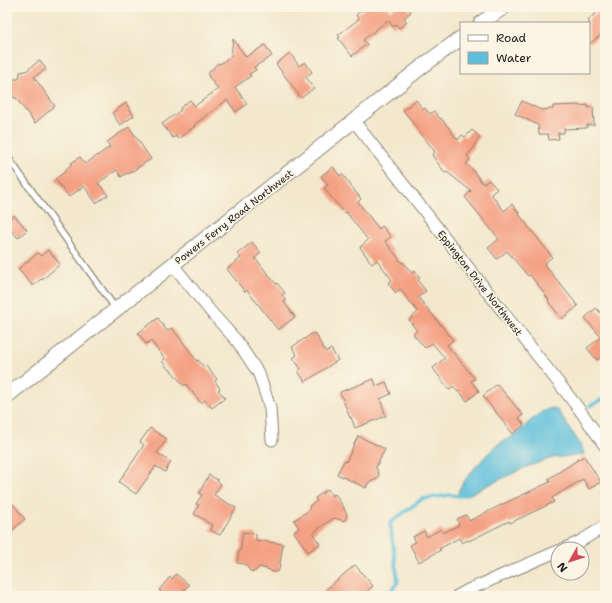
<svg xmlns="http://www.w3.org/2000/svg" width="612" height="603" viewBox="0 0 612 603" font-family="'Shantell Sans',sans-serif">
  <rect width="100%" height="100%" fill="#fcf5e5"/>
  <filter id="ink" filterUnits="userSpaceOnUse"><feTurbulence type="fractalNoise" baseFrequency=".025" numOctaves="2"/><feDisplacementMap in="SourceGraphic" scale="8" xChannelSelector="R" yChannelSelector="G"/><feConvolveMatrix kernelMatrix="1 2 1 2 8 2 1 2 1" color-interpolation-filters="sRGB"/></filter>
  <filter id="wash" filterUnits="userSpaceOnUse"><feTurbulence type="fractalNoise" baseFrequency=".012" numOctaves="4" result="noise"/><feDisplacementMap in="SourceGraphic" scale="16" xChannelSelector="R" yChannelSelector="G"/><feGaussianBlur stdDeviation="0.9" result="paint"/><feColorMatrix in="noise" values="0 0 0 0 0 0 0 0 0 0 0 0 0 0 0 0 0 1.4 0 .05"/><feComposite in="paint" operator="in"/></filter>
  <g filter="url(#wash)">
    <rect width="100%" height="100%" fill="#f3e8cd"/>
    <!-- water -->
    <path fill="#5ebfdc" stroke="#3d6e7c" d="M552,408L556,409L560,414L582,447L584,454L581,455L552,458L524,468L484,487L468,495L462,496L458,493C460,482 487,454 496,446C502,441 509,439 515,435C527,426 537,411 552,408Z"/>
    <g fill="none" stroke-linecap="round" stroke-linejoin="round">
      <!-- stream -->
      <path stroke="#5ebfdc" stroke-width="3.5" d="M590,406L605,398
        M387,596L398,582L396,567L390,523L422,499L450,495L459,496L465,495"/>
    </g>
    <g id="blocks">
      <!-- building -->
      <path fill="#f4a083" d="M366,7H387L390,11L395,7H407L411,12L404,18L407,22L399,28L396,24L393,27L388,20L363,40L367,44L352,56L338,38L340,37L338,35L359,19L356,15Z
        M604,7H605V32L589,44V19Z
        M233,39L246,57L265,45L272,56L254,67L256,70L249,74L251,76L235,87L247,104L236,112L227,100L194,125L195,126L178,139L176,136L173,138L162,124L181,110L180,108L190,100L195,106L218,89L208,76L209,72L214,68V67L218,63L220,64L231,56Z
        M290,53L299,66L305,62L312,72L306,77L314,88L301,98L276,64Z
        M40,60L46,69L34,77L55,106L35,123L16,98L7,96V82H12V79H19L20,72L26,71Z
        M416,100L423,109L425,108L430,114L434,111L440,119L441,118L458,140L462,135L465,137L472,130L480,137L474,145L475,146L467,156L470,159L466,164L473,170L483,184L489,180L497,189L491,194L504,211L512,204L519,213H518L552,257L544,264L578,306L562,319L548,301L549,300L545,295V294L530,275L528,276L507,251L497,259L488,248L499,239L465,197L471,191L447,172L445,173L432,155L435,152L403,110Z
        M522,101L541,110L553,109V106L579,105V106L588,105V108L593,107L594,125H587V128L564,129V133H558L559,139L549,140L548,134H539L538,125L515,114Z
        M126,103L134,116L120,125L112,113Z
        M129,127L151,159L128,174L127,173L121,177L117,170L98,183L108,195L96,203L84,186L69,197L55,179L66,171L65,170L72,164L71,163L80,157L85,164L110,147L107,142Z
        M333,167L340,176L342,174L361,199L358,202L379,229L382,226L391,237L385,241L402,263L403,262L412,273L415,271L420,279L418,281L426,291L418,297L453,340L447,345L475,379L471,381L479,391L467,401L459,391L458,392L453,386L449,390L433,368L445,358L432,343L425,348L413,334L417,331L409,320L418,312L400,289L396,293L388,283L392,280L377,260L372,264L360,247L368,240L346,212L344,213L324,188L328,185L321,176Z
        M14,215L27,230L18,238L7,226V221Z
        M252,242L261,253L255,258L276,284L277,283L285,293L282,295L286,301L284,302L295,317L278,330L247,290L245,292L227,269L241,258L237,254Z
        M48,250L60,264L42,280L41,279L33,286L18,269L38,253L41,256Z
        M596,308L605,318V354L597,360L587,348L601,337L585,318Z
        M158,318L167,331L172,328L197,361L198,360L204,367L206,366L217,379L215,381L220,389L218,390L225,398L212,408L205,400L201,403L186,384L184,386L170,369L169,370L162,361L165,359L151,341L146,344L138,333Z
        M313,333L317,335L319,341L326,352L331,349L338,360L305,382L298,371L301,369L293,358L297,355L292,347Z
        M374,379L376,386L386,382L391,394L380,399L386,416L355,428L351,417L350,418L340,392Z
        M497,384L523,415L519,418L524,425L513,434L483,396Z
        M150,428L167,439L157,453L171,462L165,472L156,466L136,494L119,482L144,445L140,442Z
        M358,436L385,449L376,467L379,475L377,479L368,483L366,488L337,474L344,461L346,462Z
        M584,456L601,482L589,489L583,479L552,498L554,502L510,523L509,521L469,541L468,540L462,543L459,538L439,549L441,550L419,562L410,545L416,542L413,537L424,531L427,537L441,529L443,533L459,525L457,519L466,515L469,521L501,505L550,482L548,479Z
        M209,475L218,480L217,481L221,484L214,495L236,508L220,535L210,530L212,525L205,521V520L194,514L199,505L196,504L202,495L199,493Z
        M328,489L332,496L335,494L344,508V509L347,514L345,521L334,518L319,528L313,534L320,544L308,552L294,532L299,528L294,520L308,511V510L310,508L309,506L317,501L315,498Z
        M13,504L25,519L7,535V509Z
        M243,532L256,534V540L283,544L279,570L276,572H272L270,570L260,567L254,572L250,571L245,564L237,563L239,551H240Z
        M355,565L373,586L362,596H355L350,591L345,596H329L324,591Z
        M176,574L189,585L184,590L191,596H156L161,591L159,590L170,577L172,579Z"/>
    </g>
  </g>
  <g filter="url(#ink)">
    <use href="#blocks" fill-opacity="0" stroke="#888274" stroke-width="1"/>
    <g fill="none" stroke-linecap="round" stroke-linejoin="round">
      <defs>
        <path id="service" d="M7,156L116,309"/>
        <path id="minor" d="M354,121L579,409L605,446
          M173,265L211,312L237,341L259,374L270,408L272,440
          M563,549L579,542L605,526
          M457,596L468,590L558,551"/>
        <path id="tertiary" d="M481,23L504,7
          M7,396L424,65L461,38"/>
      </defs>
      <!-- service casing -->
      <use href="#service" stroke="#888274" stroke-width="8"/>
      <!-- minor casing -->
      <use href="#minor" stroke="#888274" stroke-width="13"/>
      <!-- tertiary casing -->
      <use href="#tertiary" stroke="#888274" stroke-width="16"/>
      <!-- service -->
      <use href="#service" stroke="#fff" stroke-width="5.5"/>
      <!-- minor -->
      <use href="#minor" stroke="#fff" stroke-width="11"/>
      <!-- tertiary -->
      <use href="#tertiary" stroke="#fff" stroke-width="14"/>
    </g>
  </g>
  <g text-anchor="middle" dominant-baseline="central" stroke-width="3.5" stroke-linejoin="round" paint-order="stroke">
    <!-- street labels -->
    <g font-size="10" fill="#1c1c1c" stroke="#fcf5e5">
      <text transform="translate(234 217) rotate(-38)">Powers Ferry Road Northwest</text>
      <text transform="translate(480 283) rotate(52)">Eppington Drive Northwest</text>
    </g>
  </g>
  <!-- margin -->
  <rect width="612" height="603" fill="none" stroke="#fcf5e5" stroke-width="24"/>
  <!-- legend -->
  <rect x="460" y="22" width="130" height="52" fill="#fcf5e5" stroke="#a29e95"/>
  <rect x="468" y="35" width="20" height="6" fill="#ffffff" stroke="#a29e95"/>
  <text x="496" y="42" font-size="12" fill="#1c1c1c">Road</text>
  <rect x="468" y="52" width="20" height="12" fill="#5ebfdc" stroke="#a29e95"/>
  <text x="496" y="62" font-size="12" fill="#1c1c1c">Water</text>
  <!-- north arrow -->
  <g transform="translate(570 561) rotate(231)"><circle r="19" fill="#fcf5e5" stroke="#a29e95"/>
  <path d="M0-3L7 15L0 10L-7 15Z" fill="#d1495b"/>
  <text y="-6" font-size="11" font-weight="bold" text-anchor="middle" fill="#1c1c1c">N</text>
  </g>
</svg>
